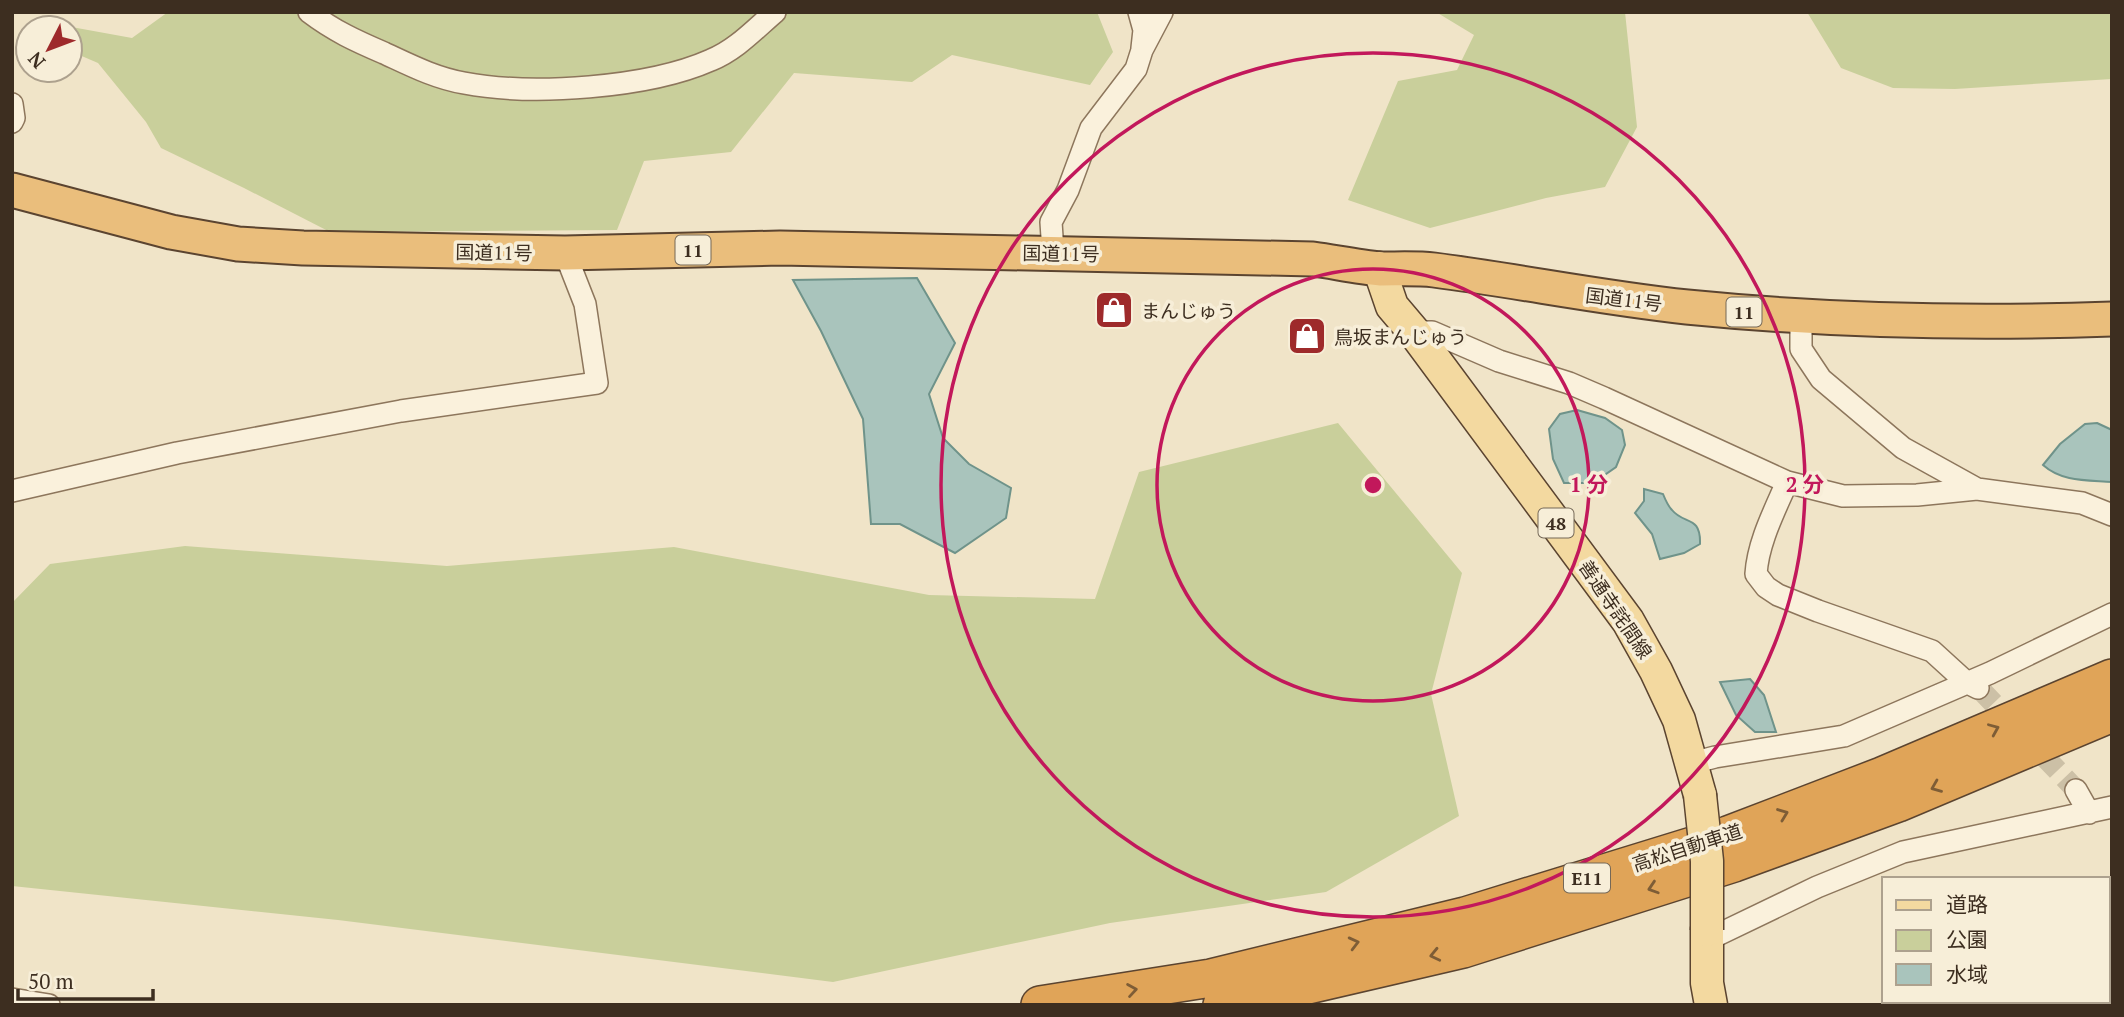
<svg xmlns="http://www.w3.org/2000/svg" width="2124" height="1017" viewBox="0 0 2124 1017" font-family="'PT Serif','Noto Sans JP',serif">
  <rect width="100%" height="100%" fill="#f0e4c8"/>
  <!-- green -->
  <path fill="#c9cf9b" d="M168,12H1097L1113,52L1090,85L952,55L912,82L794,73L731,152L644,161L617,230L330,232L244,188L161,148L146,122L98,63L70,51V28H47L44,22L132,38Z
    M1436,12H1625L1637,127L1605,187L1546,198L1430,228L1348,200L1398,81L1457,70L1474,35Z
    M1807,12H2112V79L1955,89L1893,88L1841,68Z
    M1338,423L1462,573L1431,694L1459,816L1326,892L1110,923L833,982L338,920L12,886V603L50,564L185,546L447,566L674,547L929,595L1095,599L1139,472Z"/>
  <!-- water -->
  <path fill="#a9c4bc" stroke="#6f938a" stroke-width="2" d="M917,278L955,343L929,394L943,438L969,464L1011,488L1006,518L955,553L900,524H871L863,419L821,331L793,280Z
    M1577,410L1605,418L1622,430L1625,445L1616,467L1593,483H1564L1553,459L1549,429L1560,414Z
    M2097,423L2112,430V482C2087,480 2062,482 2043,465L2060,444L2085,424Z
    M1644,489L1663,494C1665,499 1668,506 1672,510C1684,525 1701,515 1700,544L1684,553L1660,559L1652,534L1635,513L1644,501Z
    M1750,679L1764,695L1776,732H1755L1736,715L1720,682Z"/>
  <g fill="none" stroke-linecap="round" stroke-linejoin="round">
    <!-- minor-tunnel -->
    <path stroke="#ccc0a6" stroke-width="21" stroke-dasharray="21 10" stroke-linecap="butt" d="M1979,688L2076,790"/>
    <defs>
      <path id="minor" d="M309,12C334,31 356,41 384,53C410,65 435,78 464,83C532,96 648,88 711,60C736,50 755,29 775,12
        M1139,12L1144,30L1142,48
        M12,104L14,118L12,122
        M1053,252L1051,222L1068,190L1091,128L1136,69L1142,50L1162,12
        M1801,316V349L1821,379L1903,448L1977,489
        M1414,332H1432L1499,361L1569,383L1604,398L1787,482L1843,496L1917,495L1977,489L2082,503L2112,515
        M1787,482C1775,510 1758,542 1756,574L1766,587L1778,595L1818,611L1932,651L1966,682L1978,688
        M12,491L177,453L401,411L597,383L585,304L565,253
        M1692,763L1715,757L1844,736L1990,673L2112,614
        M2076,790L2089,813
        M1707,940L1817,887L1903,852L2112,807
        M12,999L49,1005"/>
      <path id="primary" d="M1379,268L1392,306L1414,332L1628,621L1656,671L1679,720L1700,795
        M1707,930V983L1711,1005"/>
      <path id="trunk" d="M12,190L171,232L238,244L303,248L565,253L780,248L1313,259C1335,262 1358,267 1381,269C1399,269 1417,268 1434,270C1519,281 1602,298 1687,307C1828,321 1970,324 2112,319"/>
      <path id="motorway" d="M1040,1005L1211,978L1465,916L1728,835L1882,776L2112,678
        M1222,1005L1463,949L1734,863L1898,803L2112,713"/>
    </defs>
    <!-- minor casing -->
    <use href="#minor" stroke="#8d765c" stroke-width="24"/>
    <!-- primary casing -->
    <use href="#primary" stroke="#5b4430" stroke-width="35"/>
    <!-- trunk casing -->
    <use href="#trunk" stroke="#5b4430" stroke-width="37"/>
    <!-- motorway casing -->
    <use href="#motorway" stroke="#5b4430" stroke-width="40"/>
    <!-- minor -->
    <use href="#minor" stroke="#faf1dc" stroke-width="21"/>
    <!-- primary -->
    <use href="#primary" stroke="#f3d9a0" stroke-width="32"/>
    <!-- trunk -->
    <use href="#trunk" stroke="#eabe7c" stroke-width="33"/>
    <!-- motorway -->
    <use href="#motorway" stroke="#e0a458" stroke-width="37"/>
    <defs>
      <path id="primary-bridge" d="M1700,795L1707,861V930"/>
    </defs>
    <!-- primary-bridge casing -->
    <use href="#primary-bridge" stroke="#5b4430" stroke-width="35" stroke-linecap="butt"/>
    <!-- primary-bridge -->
    <use href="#primary-bridge" stroke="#f3d9a0" stroke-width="32"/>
  </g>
  <!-- one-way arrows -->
  <defs><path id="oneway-chevron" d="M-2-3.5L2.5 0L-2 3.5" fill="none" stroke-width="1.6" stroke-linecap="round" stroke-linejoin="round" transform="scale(1.75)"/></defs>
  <g stroke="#7e5d36">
    <use href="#oneway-chevron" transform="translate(1994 729) rotate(-23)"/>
    <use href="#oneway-chevron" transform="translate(1936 787) rotate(158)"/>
    <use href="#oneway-chevron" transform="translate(1783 814) rotate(-21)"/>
    <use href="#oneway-chevron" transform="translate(1653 888) rotate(162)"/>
    <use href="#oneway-chevron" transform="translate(1354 943) rotate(-14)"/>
    <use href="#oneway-chevron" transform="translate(1435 955) rotate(167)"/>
    <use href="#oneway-chevron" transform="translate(1132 990) rotate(-9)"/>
  </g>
  <!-- distance rings -->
  <g fill="none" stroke="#c2185b" stroke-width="3.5">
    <circle cx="1373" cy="485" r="216"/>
    <circle cx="1373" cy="485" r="432"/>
  </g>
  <!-- icons -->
  <defs>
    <symbol id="shop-square" viewBox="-11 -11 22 22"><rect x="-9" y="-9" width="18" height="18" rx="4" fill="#9e2a2b" stroke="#f7eed8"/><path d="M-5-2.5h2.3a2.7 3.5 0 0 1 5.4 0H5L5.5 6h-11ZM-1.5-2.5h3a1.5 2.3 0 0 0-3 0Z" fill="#fff"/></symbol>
  </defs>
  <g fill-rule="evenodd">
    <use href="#shop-square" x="1092" y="288" width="44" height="44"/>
    <use href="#shop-square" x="1285" y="314" width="44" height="44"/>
  </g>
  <g text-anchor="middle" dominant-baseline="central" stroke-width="7" stroke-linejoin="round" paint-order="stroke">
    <!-- shield labels -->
    <g fill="#f7eed8" stroke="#756857" stroke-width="2">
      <rect x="675.5" y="235.5" width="35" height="29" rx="5"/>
      <rect x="1726.5" y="297.5" width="35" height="29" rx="5"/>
      <rect x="1538.5" y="508.5" width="35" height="29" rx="5"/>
      <rect x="1564" y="863.5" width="46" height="29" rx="5"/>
    </g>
    <g font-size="18" font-weight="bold" fill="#3d2e20">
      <text x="693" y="250">11</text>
      <text x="1744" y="312">11</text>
      <text x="1556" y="523">48</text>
      <text x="1587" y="878">E11</text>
    </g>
    <!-- street labels -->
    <g font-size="19" fill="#3d2e20" stroke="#f7eed8">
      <text transform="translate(494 252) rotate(1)">国道11号</text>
      <text transform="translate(1061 253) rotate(1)">国道11号</text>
      <text transform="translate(1624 299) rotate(7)">国道11号</text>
      <text transform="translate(1616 609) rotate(56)">善通寺詫間線</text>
      <text transform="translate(1687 847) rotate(-18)">高松自動車道</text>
    </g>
    <!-- poi labels -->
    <g font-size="19" fill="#3d2e20" stroke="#f7eed8" text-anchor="start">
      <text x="1141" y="310">まんじゅう</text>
      <text x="1334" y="336">鳥坂まんじゅう</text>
    </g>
  </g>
  <circle cx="1373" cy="485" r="10" fill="#c2185b" stroke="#f7eed8" stroke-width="3.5"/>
  <g font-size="21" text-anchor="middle" font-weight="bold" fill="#c2185b" stroke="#f7eed8" stroke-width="7" stroke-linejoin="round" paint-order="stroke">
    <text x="1589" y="492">1 分</text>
    <text x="1805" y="492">2 分</text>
  </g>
  <!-- border -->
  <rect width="2124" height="1017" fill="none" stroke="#3d2e20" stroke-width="28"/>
  <!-- legend -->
  <rect x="1882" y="877" width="228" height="126" fill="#f7eed8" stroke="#ada18e" stroke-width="2"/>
  <rect x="1896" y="900" width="35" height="10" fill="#f3d9a0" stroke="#ada18e" stroke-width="2"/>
  <text x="1946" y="912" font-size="21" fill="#3d2e20">道路</text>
  <rect x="1896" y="930" width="35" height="21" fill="#c9cf9b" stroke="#ada18e" stroke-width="2"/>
  <text x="1946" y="947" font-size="21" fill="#3d2e20">公園</text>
  <rect x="1896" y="964" width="35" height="21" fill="#a9c4bc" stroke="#ada18e" stroke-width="2"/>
  <text x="1946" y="982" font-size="21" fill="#3d2e20">水域</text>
  <!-- north arrow -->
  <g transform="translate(49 49) rotate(228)"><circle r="33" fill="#f7eed8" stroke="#ada18e" stroke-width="2"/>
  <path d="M0-5L12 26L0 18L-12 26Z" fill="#9e2a2b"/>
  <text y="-10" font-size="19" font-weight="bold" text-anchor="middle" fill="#3d2e20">N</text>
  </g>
  <!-- scale -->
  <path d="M18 989v10h135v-10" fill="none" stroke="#3d2e20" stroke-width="3.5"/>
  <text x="28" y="989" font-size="21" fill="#3d2e20" stroke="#f7eed8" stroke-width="5" paint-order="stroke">50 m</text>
</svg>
